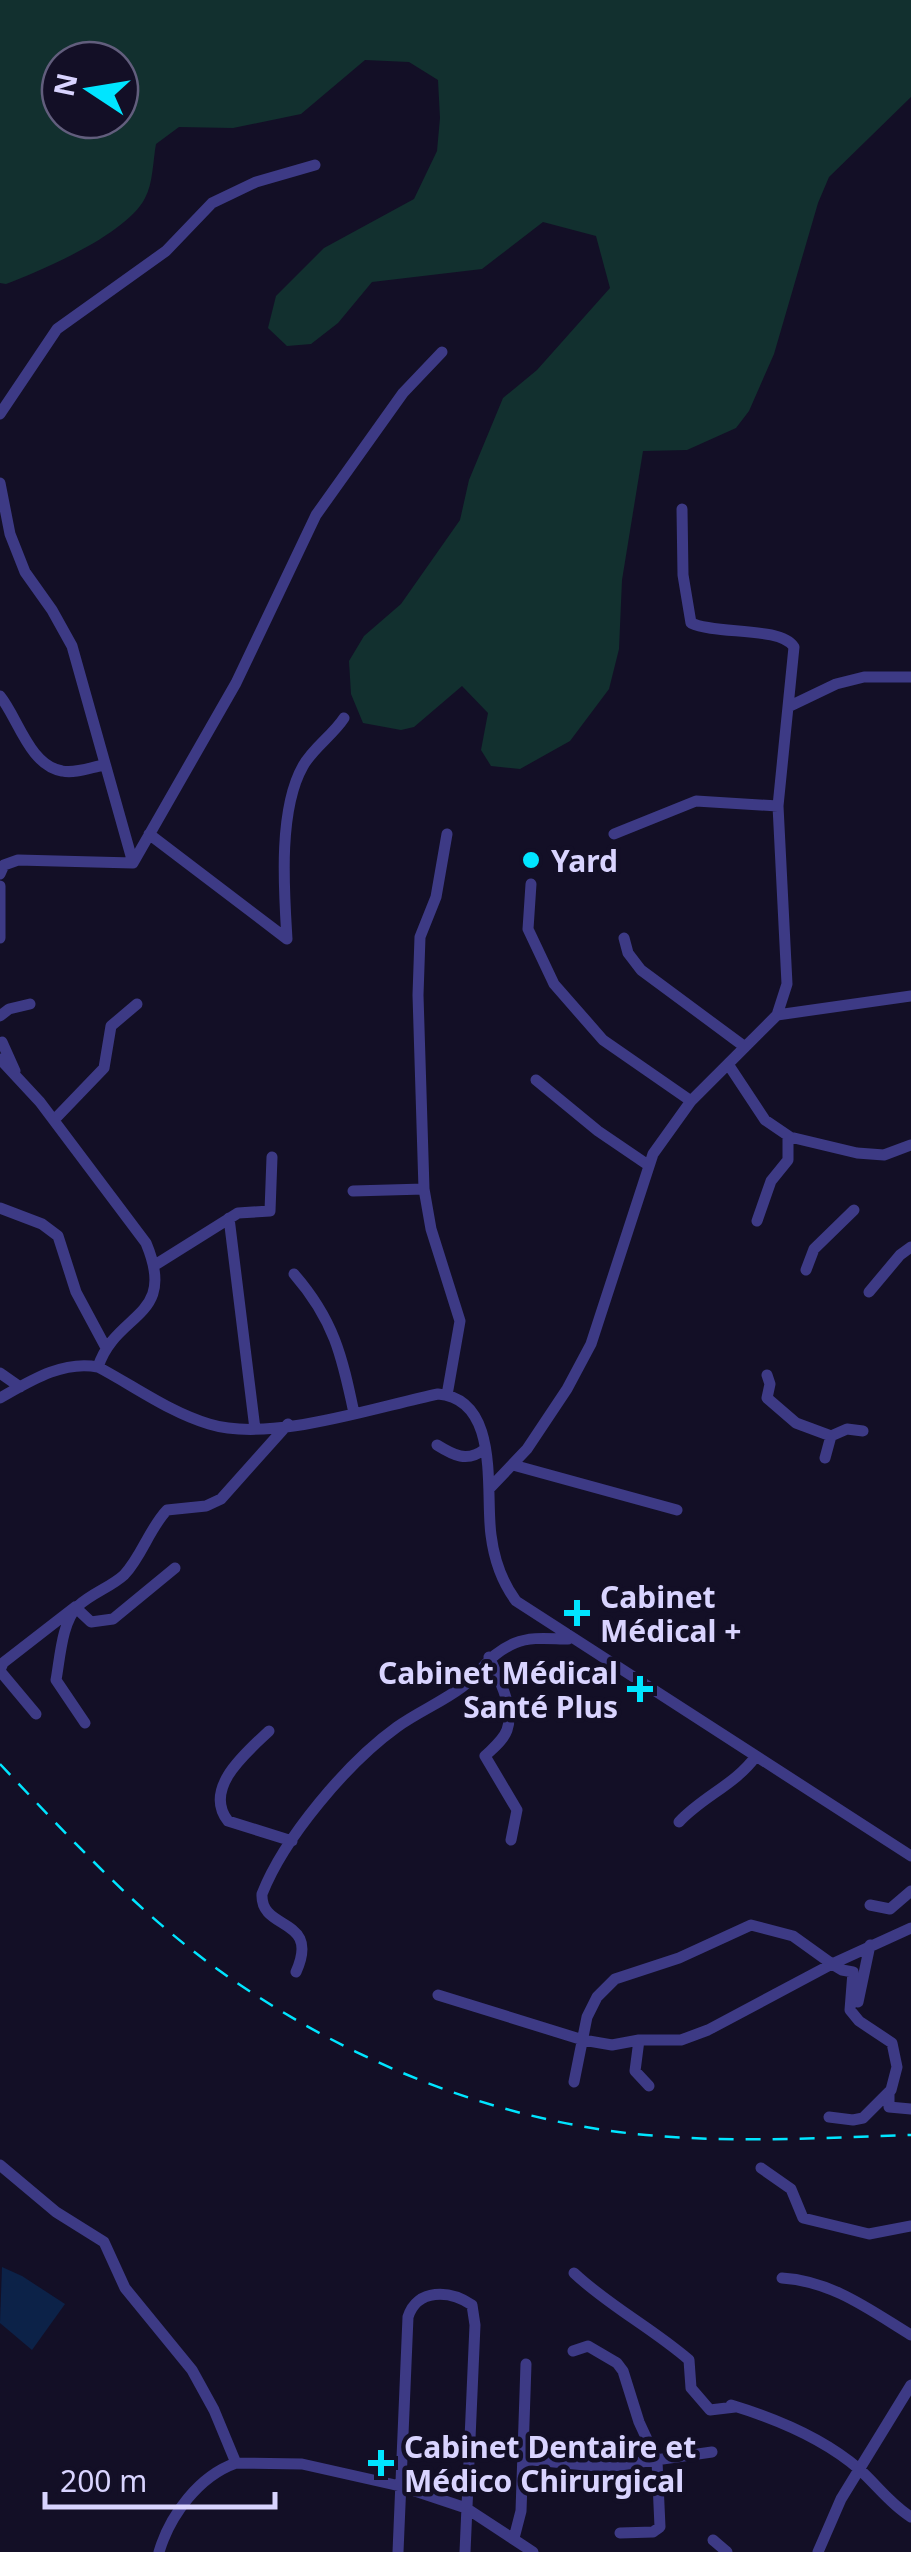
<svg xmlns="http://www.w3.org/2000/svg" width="911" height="2552" viewBox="0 0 911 2552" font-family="'Noto Sans',sans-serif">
  <rect width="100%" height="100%" fill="#130f26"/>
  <!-- green -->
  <path fill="#12302f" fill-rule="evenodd" d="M0,0H911V97L829,177L818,203L774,354L749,411L736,428L687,450L643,451L622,580L619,649L609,689L570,741L520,769L491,766L481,750L488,713L462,686L414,727L401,730L363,723L351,694L349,661L364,636L401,604L460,520L469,480L503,398L537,370L610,288L596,236L543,222L482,269L372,282L338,323L311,344L287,346L268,328L276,296L324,248L414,199L437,151L440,118L438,80L409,62L365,60L301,114L233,128L179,127L156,144C153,160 153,184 145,198C127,234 43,270 6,284L0,283ZM60,60H120V120H60Z"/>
  <!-- water -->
  <path fill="#0c2248" d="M2,2267L22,2276L65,2304L32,2350L0,2323Z"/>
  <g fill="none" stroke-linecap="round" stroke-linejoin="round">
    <!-- minor -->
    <path stroke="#3d3a85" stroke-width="11" d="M0,414L57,329L166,251L212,203L256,182L315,165
      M0,483L10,534L25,572L52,610L72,646L133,863
      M682,509L683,575L691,623C716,635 780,626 794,647L778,806L787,984L777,1015
      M0,696C18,718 29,765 62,771C75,774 92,767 104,765
      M788,707L836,684L864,677H911
      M149,834L287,939C284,890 278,810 303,766C313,748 333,735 344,718
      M614,834L696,801L778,806
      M133,863L236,683L316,515L403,393L442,352
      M0,874L4,865L18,860L133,863
      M531,884L528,929L554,984L603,1040L691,1101
      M0,886V938
      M624,938L628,953L641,970L745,1047
      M0,1016L9,1009L30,1004
      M2,1042L15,1071
      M0,1059L40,1102L146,1243C178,1319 116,1311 98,1367
      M728,1064L765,1120L790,1137L857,1153L884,1155L911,1145
      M536,1080L598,1131L648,1165
      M54,1120L104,1068L111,1026L137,1004
      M353,1191L424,1189
      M0,1208L42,1224L58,1236L76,1292L105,1346
      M229,1218L255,1429
      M757,1221L771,1181L788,1160V1136
      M155,1265L238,1213L270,1211L272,1157
      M806,1270L814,1249L854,1210
      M294,1274C334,1320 342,1356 354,1413
      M869,1292L900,1255L911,1247
      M0,1373L20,1387
      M767,1375L770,1384L767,1398L796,1423L831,1436L825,1458
      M447,1395L460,1321L431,1229L424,1189L418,995L420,937L436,897L447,834
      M0,1398C30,1381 63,1360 98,1367C134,1386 169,1412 209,1424C270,1443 375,1407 438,1394C501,1399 485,1492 491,1535C494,1559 502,1582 516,1601L911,1856
      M831,1436L847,1429L863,1431
      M437,1445C453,1455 467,1463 485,1449
      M513,1465L677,1510
      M490,1488L527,1449L567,1389L591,1344L653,1154L691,1101L777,1015L911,996
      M489,1657C498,1677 515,1708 507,1730C503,1741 492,1749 485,1756L517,1810L511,1840
      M0,1670L3,1663L75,1607L91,1622L113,1619L175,1568
      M0,1671L36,1714
      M85,1723L56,1680C60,1658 62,1621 78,1606C92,1593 111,1587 124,1575C142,1556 149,1529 167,1510L206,1506L221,1499L288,1424
      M269,1731C248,1751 202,1788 228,1821L292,1841
      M679,1822C703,1796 735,1785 756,1756
      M870,1905L890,1909L911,1891
      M296,1972C321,1916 260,1932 262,1894C284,1838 347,1763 397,1727C418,1712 442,1702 462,1687C484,1671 487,1655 515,1643C532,1636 551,1639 568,1639
      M438,1995L583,2040L612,2045L639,2040H681L708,2030L832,1964L842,1970L853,1972L850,2010L859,2021L892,2043L897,2067L891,2090L863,2118L853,2120L829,2117
      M858,2002L870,1945
      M639,2040L635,2071L649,2086
      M574,2082L587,2017L597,1997L615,1979L679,1958L751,1925L793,1936L832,1964L911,1928
      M889,2093V2107L911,2109
      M0,2165L56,2212L104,2242L125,2288L192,2370L214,2410L236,2463L302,2464L400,2486L466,2508L533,2552
      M761,2168L791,2189L803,2218L869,2234L911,2226
      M574,2273C609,2306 652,2328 689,2360L691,2388L710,2410L735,2407
      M782,2278C832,2281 870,2310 911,2335
      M573,2351L588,2346L617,2363L623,2371L639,2422L657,2461L660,2527L653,2532L620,2533
      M731,2405C774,2418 823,2438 859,2469C877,2485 890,2504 911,2517
      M523,2459L606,2467L712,2452
      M514,2538L521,2511L526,2364
      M713,2540L727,2552
      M159,2552C170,2515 199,2476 236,2463
      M398,2552L408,2317C417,2288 450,2290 472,2305L475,2325L465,2552
      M818,2552L841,2499L911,2385"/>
    <!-- rail -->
    <path stroke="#00e5ff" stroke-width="2.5" stroke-dasharray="15 12" stroke-linecap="butt" d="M0,1764C69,1837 138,1913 220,1971C345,2060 494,2121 646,2135C734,2143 823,2138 911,2135"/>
  </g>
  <!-- markers -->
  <g fill="#00e5ff" stroke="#130f26" stroke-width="4">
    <circle cx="531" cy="860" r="10"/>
    <path d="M572 1598h10v10h10v10h-10v10h-10v-10h-10v-10h10z"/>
    <path d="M635 1674h10v10h10v10h-10v10h-10v-10h-10v-10h10z"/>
    <path d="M376 2448h10v10h10v10h-10v10h-10v-10h-10v-10h10z"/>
  </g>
  <g text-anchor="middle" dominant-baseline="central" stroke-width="9" stroke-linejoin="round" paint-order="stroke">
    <!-- poi labels -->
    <g font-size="30" font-weight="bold" fill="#d9d4ff" stroke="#130f26" text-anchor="start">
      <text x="551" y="860">Yard</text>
      <text x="600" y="1596">Cabinet<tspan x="600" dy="34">Médical +</tspan></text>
      <text x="618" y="1672" text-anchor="end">Cabinet Médical<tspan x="618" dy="34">Santé Plus</tspan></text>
      <text x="404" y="2446">Cabinet Dentaire et<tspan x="404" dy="34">Médico Chirurgical</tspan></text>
    </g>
  </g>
  <!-- north arrow -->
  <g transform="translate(90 90) rotate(282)"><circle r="48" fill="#130f26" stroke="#625e7d" stroke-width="2.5"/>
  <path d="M0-8L18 38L0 25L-18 38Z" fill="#00e5ff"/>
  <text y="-15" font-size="28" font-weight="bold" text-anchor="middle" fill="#d9d4ff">N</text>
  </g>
  <!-- scale -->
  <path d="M45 2492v15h230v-15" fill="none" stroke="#d9d4ff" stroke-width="5"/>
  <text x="60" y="2492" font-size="30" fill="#d9d4ff" stroke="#130f26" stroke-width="8" paint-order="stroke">200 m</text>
</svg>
